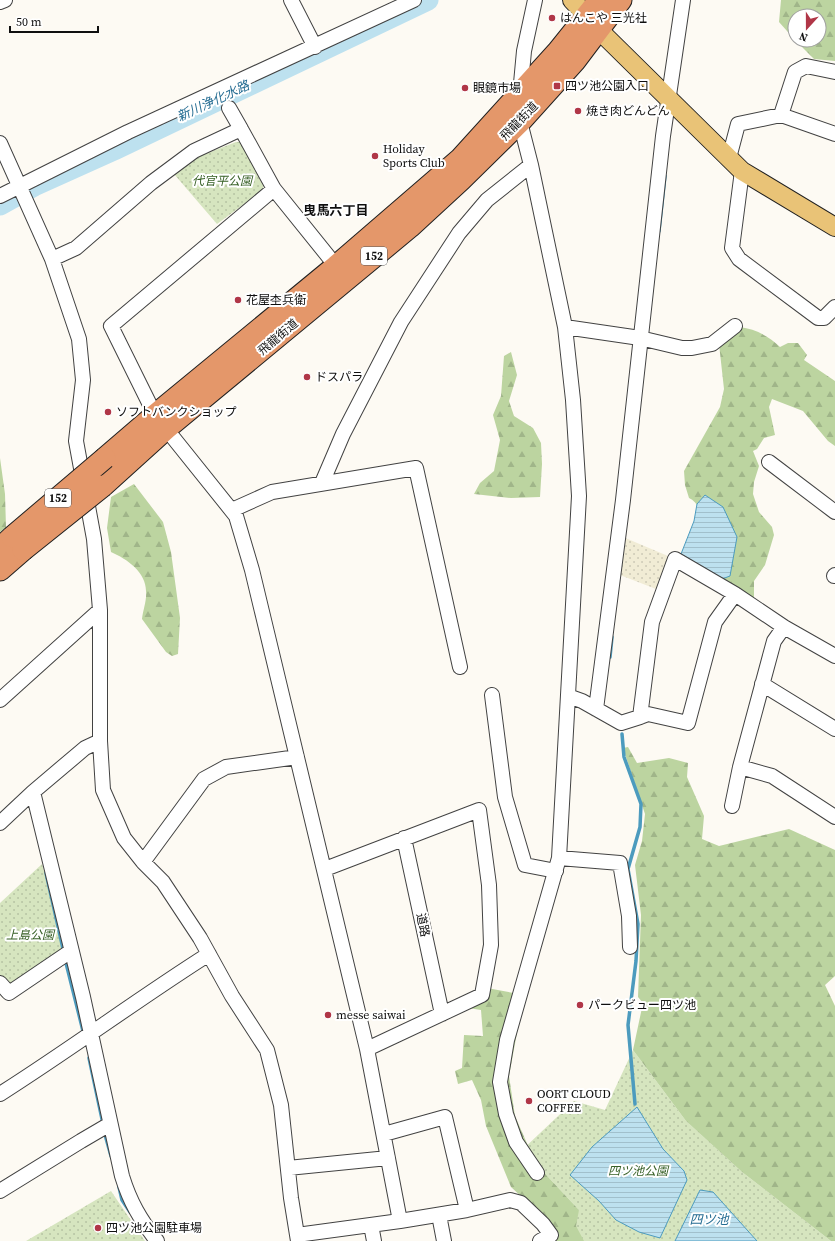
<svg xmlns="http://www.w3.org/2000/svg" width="835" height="1241" viewBox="0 0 835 1241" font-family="'Source Serif 4','Noto Sans JP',serif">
  <defs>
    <pattern id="farmland-dots" width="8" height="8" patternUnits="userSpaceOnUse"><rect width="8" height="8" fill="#f1ecd5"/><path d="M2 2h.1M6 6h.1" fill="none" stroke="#cdc9b6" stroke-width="1.8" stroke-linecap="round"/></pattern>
    <pattern id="grass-dots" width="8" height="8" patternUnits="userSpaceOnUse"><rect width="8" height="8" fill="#d6e5bf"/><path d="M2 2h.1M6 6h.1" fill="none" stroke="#b6c3a3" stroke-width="1.8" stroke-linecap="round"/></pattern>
    <pattern id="forest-firs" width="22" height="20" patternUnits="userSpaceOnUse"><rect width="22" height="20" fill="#bcd4a0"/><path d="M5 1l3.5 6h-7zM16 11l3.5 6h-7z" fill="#a0b589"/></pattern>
    <pattern id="water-rules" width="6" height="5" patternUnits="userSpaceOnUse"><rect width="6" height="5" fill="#bde1ef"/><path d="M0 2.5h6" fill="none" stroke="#a1c0cc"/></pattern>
  </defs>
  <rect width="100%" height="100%" fill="#fdfaf3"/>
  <!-- farmland -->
  <path fill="url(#farmland-dots)" d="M623,537L668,556L656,589L620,575Z"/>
  <!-- grass -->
  <path fill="url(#grass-dots)" d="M236,142H242L264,183L263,190L217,224L174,174L195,158Z
    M42,864L65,948L14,986L7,984L0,976V903Z
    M633,1050L686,1121L742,1172L831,1241H556L579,1210L536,1164L521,1151L574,1101L605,1110Z
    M111,1191L145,1241H26Z"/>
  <!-- forest -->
  <path fill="url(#forest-firs)" d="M781,0H835V61L814,59L795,40H819V16H795V40L779,22Z
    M740,327C755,329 769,336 780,347L788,343H798L807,355L804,360L835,381V446L828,441L803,411L772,399L769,407L775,435L764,438L757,449L753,451L759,466L754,482L753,494L759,512L772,527L774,535L765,565L754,581V598L719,581C714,561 708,506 689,498L685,485L684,471L720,407L724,389L719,344Z
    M511,352L517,375L509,401L514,416L533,428L541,443L542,464L540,497L511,498L474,494L480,483L494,471L500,440L493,415L501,396L504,356Z
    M0,458L5,494L6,527L0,532Z
    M134,484L163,522L171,552L180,618L178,654L172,656L166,652L142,619C143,610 147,600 146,591C146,572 127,559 111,552L107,528L111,497Z
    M628,747L637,763L669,758L688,763L687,777L704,816L702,839L719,846L789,829L835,850V976L825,985L835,1006V1241H831L742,1172L686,1121L633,1050L643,1003L638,997L641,915L635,865L642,841L645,814L623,748Z
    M487,988L524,995L509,1076L515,1116L536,1164L579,1210L576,1226L584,1241H557L548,1237L525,1200L511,1187L486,1126L481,1100L472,1080L458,1084L455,1071L462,1068L464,1035L483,1036L481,1010L468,1008L485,1001Z"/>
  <!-- water -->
  <path fill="url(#water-rules)" stroke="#4c9bbe" d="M705,495L723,507L737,537L730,576L722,579L681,554L694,521L697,504Z
    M637,1107L663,1149L684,1171L687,1180L660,1238L639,1232L616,1220L599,1201L570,1175L592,1147Z
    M700,1190L713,1192L757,1241H675Z"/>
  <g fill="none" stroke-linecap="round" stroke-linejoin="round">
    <!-- stream -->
    <path stroke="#4c9bbe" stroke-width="3.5" d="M659,231L665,176
      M610,657L612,637
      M622,734L624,757L641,804L640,827L628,869L638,924L636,961L628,1025L635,1104
      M46,873L64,953
      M65,959L84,1035
      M89,1058L103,1124
      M104,1131L111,1156
      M119,1187L122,1200L130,1212"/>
    <!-- river -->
    <path stroke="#bde1ef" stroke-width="21" d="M0,205L34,186L114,150L428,0"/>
    <defs>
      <path id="minor" d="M291,0L315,47
        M0,2L5,0
        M520,94L524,51L535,0
        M229,108L241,129
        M520,115V122L531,165L565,327L573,400L579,496L559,858L507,1040L500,1082L506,1114L516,1142L537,1173
        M781,115L795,72L806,66L835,72
        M0,143L52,259L79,339L83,380L76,441L94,539L100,610V741L103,790L124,838L143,862L163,882L200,938L232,996L267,1050L281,1105L291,1198L298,1241
        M729,158L738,124L781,115L835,134
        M742,171L732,248L739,259L818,318H824L835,307
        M274,189L111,326L155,415L236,516L252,570L367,1049L400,1221L297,1235
        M0,196L128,132L414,0
        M52,259L76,248L151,183L194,151L241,129L274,189L336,266
        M565,327L640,338L682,348H692L712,344L735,326
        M769,462L835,512
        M322,483L343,434L401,322L459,233L487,200L531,165
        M232,510L272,492L416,468L460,667
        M834,576L835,575
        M784,627L774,641L740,767L772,776L835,817
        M762,684L835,729
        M492,695L505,797L525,865L556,871
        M568,696L582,701L621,723L640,717L652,622L675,559L735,594L784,627L835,656
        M0,700L100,610
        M596,709L623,500L663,136L683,0
        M640,717L648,714L688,723L715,622L735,594
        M33,792L85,748L100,741
        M732,806L740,767
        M0,823L33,792L83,997L122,1176C130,1202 140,1219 157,1241
        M404,838L442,1014
        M559,858L620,863L629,916L630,947
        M143,862L204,779L226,767L297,757
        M325,869L479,810L489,885L491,945L482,995L367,1049
        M0,983L9,993L71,951
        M0,1094C71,1049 138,999 209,954
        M384,1134L445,1117L467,1210
        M288,1168L388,1158
        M0,1191L81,1141L110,1124
        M439,1215L444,1241
        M400,1221L467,1210L510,1200L521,1203L543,1224L551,1235L540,1241
        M371,1225L374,1241"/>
      <path id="major" d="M572,0L587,16L598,32L606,37L742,171L835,227"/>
      <path id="highway" d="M105,458L155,415L336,266L460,159L558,51L599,0
        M103,486L166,429L410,227L461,180L520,122L575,61L621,0
        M0,548L12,537
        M0,570L23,550"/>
    </defs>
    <!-- minor casing -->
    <use href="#minor" stroke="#424242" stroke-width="16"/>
    <!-- major casing -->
    <use href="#major" stroke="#202020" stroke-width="20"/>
    <!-- highway casing -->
    <use href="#highway" stroke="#202020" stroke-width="23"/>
    <!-- minor -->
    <use href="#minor" stroke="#fff" stroke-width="14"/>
    <!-- major -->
    <use href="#major" stroke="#e9c377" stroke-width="18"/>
    <!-- highway -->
    <use href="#highway" stroke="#e4976a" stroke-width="21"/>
    <defs>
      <path id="highway-bridge" d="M12,537L105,458
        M23,550L103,486"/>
    </defs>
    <!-- highway-bridge casing -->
    <use href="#highway-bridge" stroke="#202020" stroke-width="23" stroke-linecap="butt"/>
    <!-- highway-bridge -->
    <use href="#highway-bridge" stroke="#e4976a" stroke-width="21"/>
  </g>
  <!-- markers -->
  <g fill="#b03647" stroke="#fff" stroke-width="1.5">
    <circle cx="552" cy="18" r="4"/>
    <rect x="553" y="82" width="8" height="8" rx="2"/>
    <circle cx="465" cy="88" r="4"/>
    <circle cx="578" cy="111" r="4"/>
    <circle cx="375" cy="156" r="4"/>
    <circle cx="238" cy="300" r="4"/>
    <circle cx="307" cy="377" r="4"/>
    <circle cx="108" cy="412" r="4"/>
    <circle cx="580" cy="1005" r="4"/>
    <circle cx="328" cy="1015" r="4"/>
    <circle cx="529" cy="1101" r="4"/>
    <circle cx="98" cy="1228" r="4"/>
  </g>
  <g text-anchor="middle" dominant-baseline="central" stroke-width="4" stroke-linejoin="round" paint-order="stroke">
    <!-- shield labels -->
    <g fill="#fff" stroke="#575757" stroke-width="1">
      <rect x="361" y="247" width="26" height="18" rx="3"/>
      <rect x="45" y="489" width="26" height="18" rx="3"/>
    </g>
    <g font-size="11" font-weight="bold" fill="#0f0f0f">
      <text x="374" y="256">152</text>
      <text x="58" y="498">152</text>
    </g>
    <!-- poi labels -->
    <g font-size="12" fill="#0f0f0f" stroke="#fff" text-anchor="start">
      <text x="560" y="18">はんこや 三光社</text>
      <text x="565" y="86">四ツ池公園入口</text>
      <text x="473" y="88">眼鏡市場</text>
      <text x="586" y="111">焼き肉どんどん</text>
      <text x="383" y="149">Holiday<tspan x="383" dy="14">Sports Club</tspan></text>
      <text x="246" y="300">花屋杢兵衛</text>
      <text x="315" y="377">ドスパラ</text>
      <text x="116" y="412">ソフトバンクショップ</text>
      <text x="588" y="1005">パークビュー四ツ池</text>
      <text x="336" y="1015">messe saiwai</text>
      <text x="537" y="1094">OORT CLOUD<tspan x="537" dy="14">COFFEE</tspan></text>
      <text x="106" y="1228">四ツ池公園駐車場</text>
    </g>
    <!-- street labels -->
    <g font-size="12" fill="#0f0f0f" stroke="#fff">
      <text transform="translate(519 121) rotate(-46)">飛龍街道</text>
      <text transform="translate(278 337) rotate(-40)">飛龍街道</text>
      <text transform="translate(423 925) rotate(78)">道路</text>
    </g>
    <!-- park labels -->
    <g font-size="12" font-style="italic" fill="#376026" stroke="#fff">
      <text x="222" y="181">代官平公園</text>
      <text x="30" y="935">上島公園</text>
      <text x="638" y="1171">四ツ池公園</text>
    </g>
    <!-- water labels -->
    <g font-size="13" font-style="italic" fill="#266d93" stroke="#fff">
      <text transform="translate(213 101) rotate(-25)">新川浄化水路</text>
      <text x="709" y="1219">四ツ池</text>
    </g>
    <!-- neighbourhood labels -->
    <g font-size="13" font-weight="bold" fill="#0f0f0f" stroke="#fff">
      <text x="336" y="210">曳馬六丁目</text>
    </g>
  </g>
  <!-- north arrow -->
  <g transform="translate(807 28) rotate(201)"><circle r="19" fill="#ffffff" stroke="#9f9f9f"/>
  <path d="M0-3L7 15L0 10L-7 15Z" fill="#b03647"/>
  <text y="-6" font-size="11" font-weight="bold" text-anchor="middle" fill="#0f0f0f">N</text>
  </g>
  <!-- scale -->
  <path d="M10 26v6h88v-6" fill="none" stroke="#0f0f0f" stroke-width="2"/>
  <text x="16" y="26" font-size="12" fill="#0f0f0f" stroke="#ffffff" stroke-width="3" paint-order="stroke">50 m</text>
</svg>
